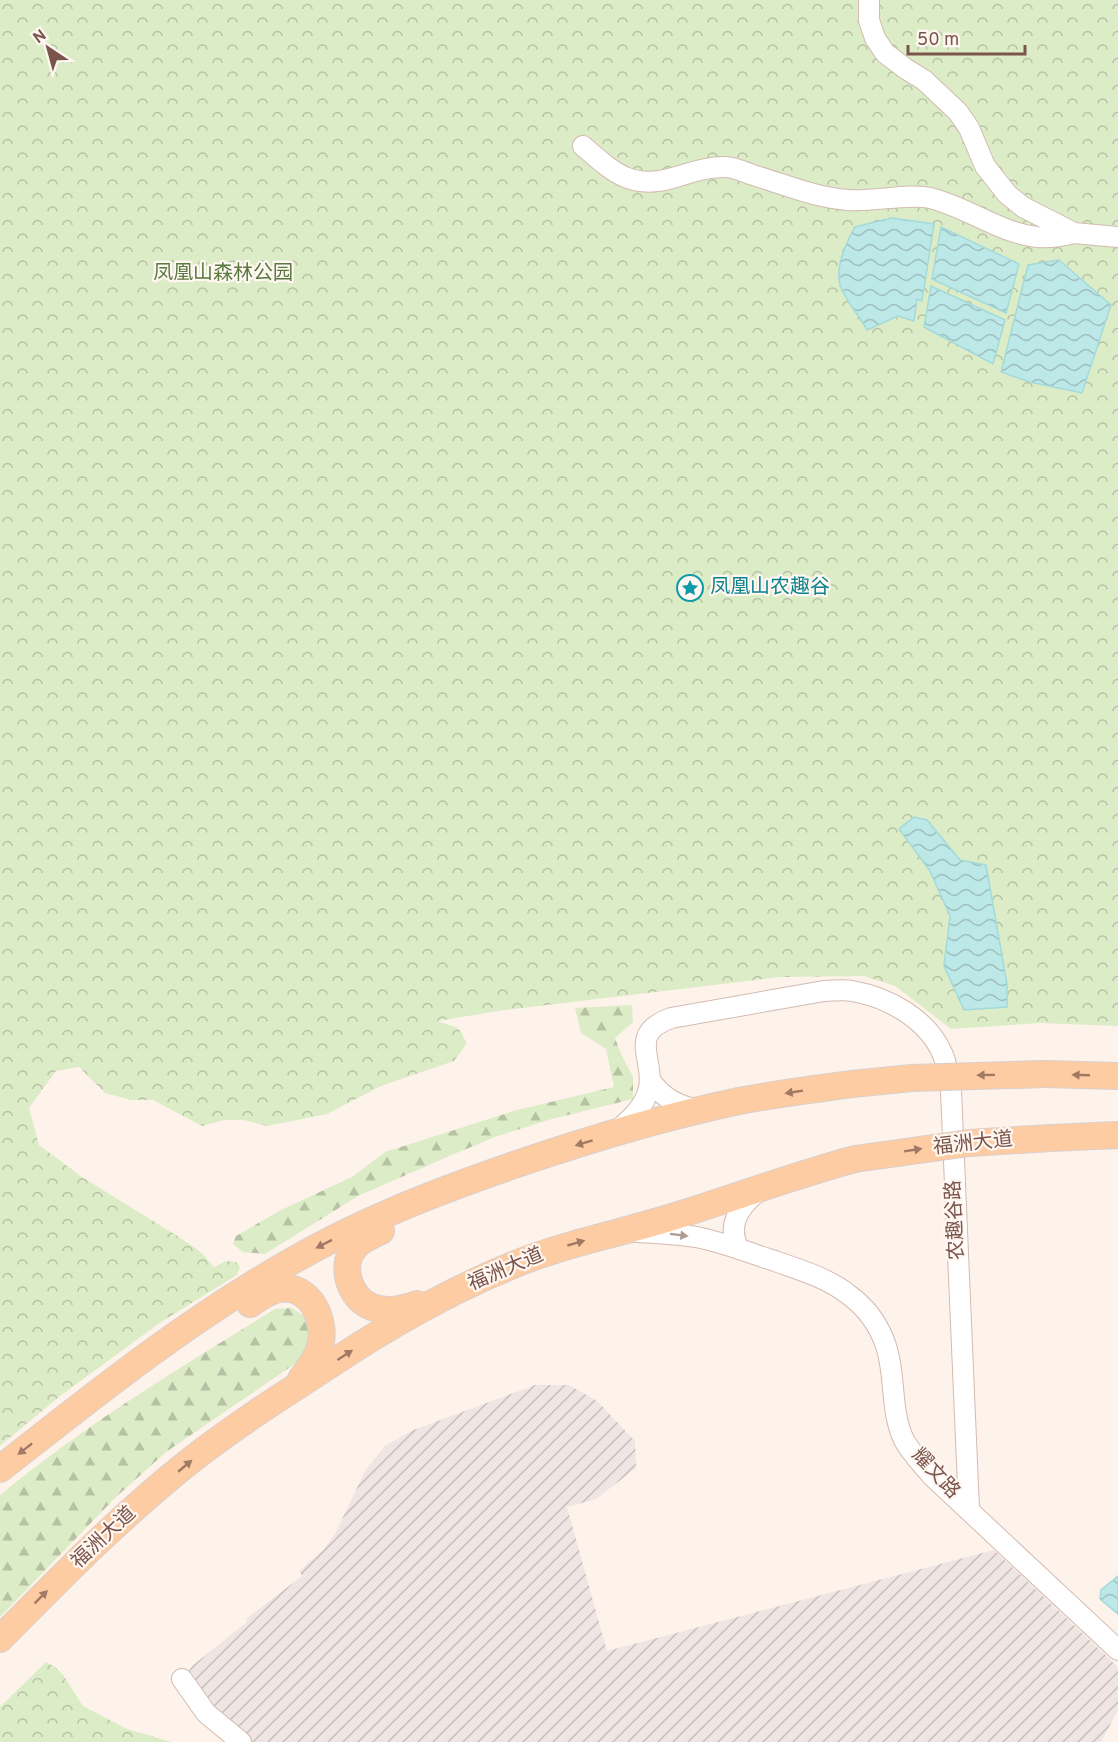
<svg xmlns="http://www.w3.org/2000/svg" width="1118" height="1742" viewBox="0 0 1118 1742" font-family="Overpass,'Noto Sans SC',sans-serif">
  <defs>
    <pattern id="industrial-furrows" width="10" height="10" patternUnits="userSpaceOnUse" patternTransform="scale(1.5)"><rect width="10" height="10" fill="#efe6e3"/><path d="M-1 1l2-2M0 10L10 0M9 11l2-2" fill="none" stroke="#c7bdba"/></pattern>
    <pattern id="forest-firs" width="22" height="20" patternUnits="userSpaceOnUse" patternTransform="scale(1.5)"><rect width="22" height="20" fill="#dcecc7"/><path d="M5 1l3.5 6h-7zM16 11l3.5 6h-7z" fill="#b7c2a4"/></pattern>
    <pattern id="park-crowns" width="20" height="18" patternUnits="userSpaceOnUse" patternTransform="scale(1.5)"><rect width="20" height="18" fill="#dcecc7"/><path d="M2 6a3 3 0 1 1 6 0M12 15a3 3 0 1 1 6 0" fill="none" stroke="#b7c2a4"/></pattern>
    <pattern id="water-waves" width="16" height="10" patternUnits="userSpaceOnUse" patternTransform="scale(1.5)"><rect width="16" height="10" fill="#bde8e8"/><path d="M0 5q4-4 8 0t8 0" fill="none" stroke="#9fbfbe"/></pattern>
  </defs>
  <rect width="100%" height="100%" fill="#fdf3ea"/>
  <!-- industrial -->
  <path fill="url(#industrial-furrows)" d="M535,1385H569L597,1401L635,1441L636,1468L596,1499L567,1507L607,1651L994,1550L1118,1667V1710L1101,1742H247L207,1710L187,1674L192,1666L247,1622L246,1619L302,1576L299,1571L323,1550L335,1534L365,1471L385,1446L411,1431Z"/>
  <!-- forest -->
  <path fill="url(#forest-firs)" d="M632,1005L633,1022L615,1038L621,1054L633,1077V1099L548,1120L495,1137L447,1157L358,1196L265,1254L243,1252L233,1244L236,1236L281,1210L352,1177L385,1152L517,1110L614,1087L606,1049L581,1033L575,1008Z
    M292,1308L304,1316L312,1329L305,1357L166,1452L116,1497L0,1617V1495C86,1424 181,1367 275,1309Z"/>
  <!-- park -->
  <path fill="url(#park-crowns)" d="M0,0H1118V1026L1040,1023L951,1029L895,986L864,976L780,977L505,1010L437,1021L458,1028L467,1043L454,1061L381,1086L327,1114L267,1126L244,1120H224L202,1126L153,1100H131L105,1093L79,1067L56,1071L29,1108L39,1145L82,1177L179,1237L202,1253L214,1267L226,1261L236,1262L240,1267L237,1275L161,1322L60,1396L0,1446Z
    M46,1662L55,1667L63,1675L83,1706L127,1729L172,1742H0V1707Z"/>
  <!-- water -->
  <path fill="url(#water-waves)" stroke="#a3dada" stroke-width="1.5" d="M892,218L934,224L922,301L917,299L914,321L898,316L867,330C860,317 844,298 840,285C835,266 846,243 855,227Z
    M941,227L1019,264L1006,313L932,279Z
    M1059,260L1111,305L1082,393L1030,382L1001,372L1028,265Z
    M931,286L1005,320L993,364L924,327Z
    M914,817L927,820L960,860L986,865L1007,984V1007L964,1010L944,966L950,916L930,871L899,829Z
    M1118,1576V1614L1100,1599L1101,1590Z"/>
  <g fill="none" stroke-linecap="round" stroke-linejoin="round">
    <defs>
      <path id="minor" d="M869,0V20L875,38L885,53L906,69L924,80L958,112L969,128L985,166L1007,194L1023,207L1074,233L1118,237
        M583,146C614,173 632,191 676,177C692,172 708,167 725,167C735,167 746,173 756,176C786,185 817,198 848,200C874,202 908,193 930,198C967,207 1000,233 1037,237C1050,238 1062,236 1074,233
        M650,1080C663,1098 677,1106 700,1110
        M615,1132C629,1121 645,1107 649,1088C655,1059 627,1034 671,1018L824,991C833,991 843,989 852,991C888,997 928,1019 943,1055C948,1067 949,1079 951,1091L969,1509
        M637,1232C657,1233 676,1234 696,1237C723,1242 749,1253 775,1261C800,1270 828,1278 849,1295C867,1308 879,1325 886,1346C896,1376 890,1411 904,1440C911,1453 922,1464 932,1476L1118,1650
        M739,1249C726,1226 739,1206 759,1191
        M182,1679L206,1713L241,1742"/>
      <path id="major" d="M1045,1074L1118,1076
        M1051,1138L1118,1135
        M381,1231C373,1235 363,1239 357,1245C338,1263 349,1299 372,1307C388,1313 402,1309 417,1304
        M250,1304C259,1298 268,1291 279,1289C311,1283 327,1322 320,1347C317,1359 308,1370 301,1379
        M0,1469C93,1396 185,1322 287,1264C358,1222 436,1192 514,1165C587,1140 663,1117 739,1101C776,1094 814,1089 852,1084
        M0,1639C61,1577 122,1515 190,1461C232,1428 277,1399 322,1370C380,1331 441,1295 506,1268C558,1245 614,1235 669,1218C731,1199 792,1176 855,1159"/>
    </defs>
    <!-- minor casing -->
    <use href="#minor" stroke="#d3bbb1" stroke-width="22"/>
    <!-- major casing -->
    <use href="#major" stroke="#dacfcd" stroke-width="28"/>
    <!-- minor -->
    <use href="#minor" stroke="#fff" stroke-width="20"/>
    <!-- major -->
    <use href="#major" stroke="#fdcca2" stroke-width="26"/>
    <defs>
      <path id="major-bridge" d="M852,1084L912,1078L1045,1074
        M855,1159L969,1143L1051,1138"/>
    </defs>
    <!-- major-bridge casing -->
    <use href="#major-bridge" stroke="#dacfcd" stroke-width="28" stroke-linecap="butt"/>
    <!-- major-bridge -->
    <use href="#major-bridge" stroke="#fdcca2" stroke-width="26"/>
  </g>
  <!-- one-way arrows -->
  <defs><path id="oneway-solid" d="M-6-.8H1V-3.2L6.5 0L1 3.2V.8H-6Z" transform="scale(1.5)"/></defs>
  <g fill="#a17965">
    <use href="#oneway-solid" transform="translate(986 1075) rotate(179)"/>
    <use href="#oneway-solid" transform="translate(1081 1075) rotate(-178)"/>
    <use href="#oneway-solid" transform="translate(794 1092) rotate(171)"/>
    <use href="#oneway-solid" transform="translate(584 1143) rotate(163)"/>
    <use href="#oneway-solid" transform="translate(913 1150) rotate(-9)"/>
    <use href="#oneway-solid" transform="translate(576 1243) rotate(-16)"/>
    <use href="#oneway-solid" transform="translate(324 1244) rotate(153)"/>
    <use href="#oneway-solid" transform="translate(345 1355) rotate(-33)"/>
    <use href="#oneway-solid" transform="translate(25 1449) rotate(142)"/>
    <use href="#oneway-solid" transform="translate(185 1466) rotate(-40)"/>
    <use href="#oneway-solid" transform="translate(41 1597) rotate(-45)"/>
  </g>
  <use fill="#af9993" href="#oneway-solid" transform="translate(679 1235) rotate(7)"/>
  <!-- icons -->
  <defs>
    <symbol id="sight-ring" viewBox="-11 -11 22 22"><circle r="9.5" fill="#fff7f1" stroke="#0f9aa8" stroke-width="1.5"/><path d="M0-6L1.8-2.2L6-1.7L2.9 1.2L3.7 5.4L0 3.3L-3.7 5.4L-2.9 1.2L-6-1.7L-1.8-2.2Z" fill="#0f9aa8"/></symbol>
  </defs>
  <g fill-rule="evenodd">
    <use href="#sight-ring" x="675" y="573" width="30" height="30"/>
  </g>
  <g text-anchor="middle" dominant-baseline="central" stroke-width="4.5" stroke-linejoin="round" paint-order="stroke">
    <!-- park labels -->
    <g font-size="20" fill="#5a7a40" stroke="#fff7f1">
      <text x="223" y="274">凤凰山森林公园</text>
    </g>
    <!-- culture labels -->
    <g font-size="20" fill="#0d838f" stroke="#fff7f1" text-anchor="start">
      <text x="710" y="588">凤凰山农趣谷</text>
    </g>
    <!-- street labels -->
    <g font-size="20" fill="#7a554b" stroke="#fff7f1">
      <text transform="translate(973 1144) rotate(-6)">福洲大道</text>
      <text transform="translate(956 1220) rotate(-93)">农趣谷路</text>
      <text transform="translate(506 1270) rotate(-23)">福洲大道</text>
      <text transform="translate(935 1474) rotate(47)">耀文路</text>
      <text transform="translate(104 1538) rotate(-43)">福洲大道</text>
    </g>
  </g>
  <!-- north arrow -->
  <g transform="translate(48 48) rotate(324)" stroke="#fff7f1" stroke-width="4.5" paint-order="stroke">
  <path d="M0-4.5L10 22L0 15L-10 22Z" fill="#7a554b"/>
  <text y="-9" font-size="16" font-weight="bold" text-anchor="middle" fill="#7a554b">N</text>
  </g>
  <!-- scale -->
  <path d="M908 45v9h117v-9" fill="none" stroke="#7a554b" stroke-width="3"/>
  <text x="917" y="45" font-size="18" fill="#7a554b" stroke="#fff7f1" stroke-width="4.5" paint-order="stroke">50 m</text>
</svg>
